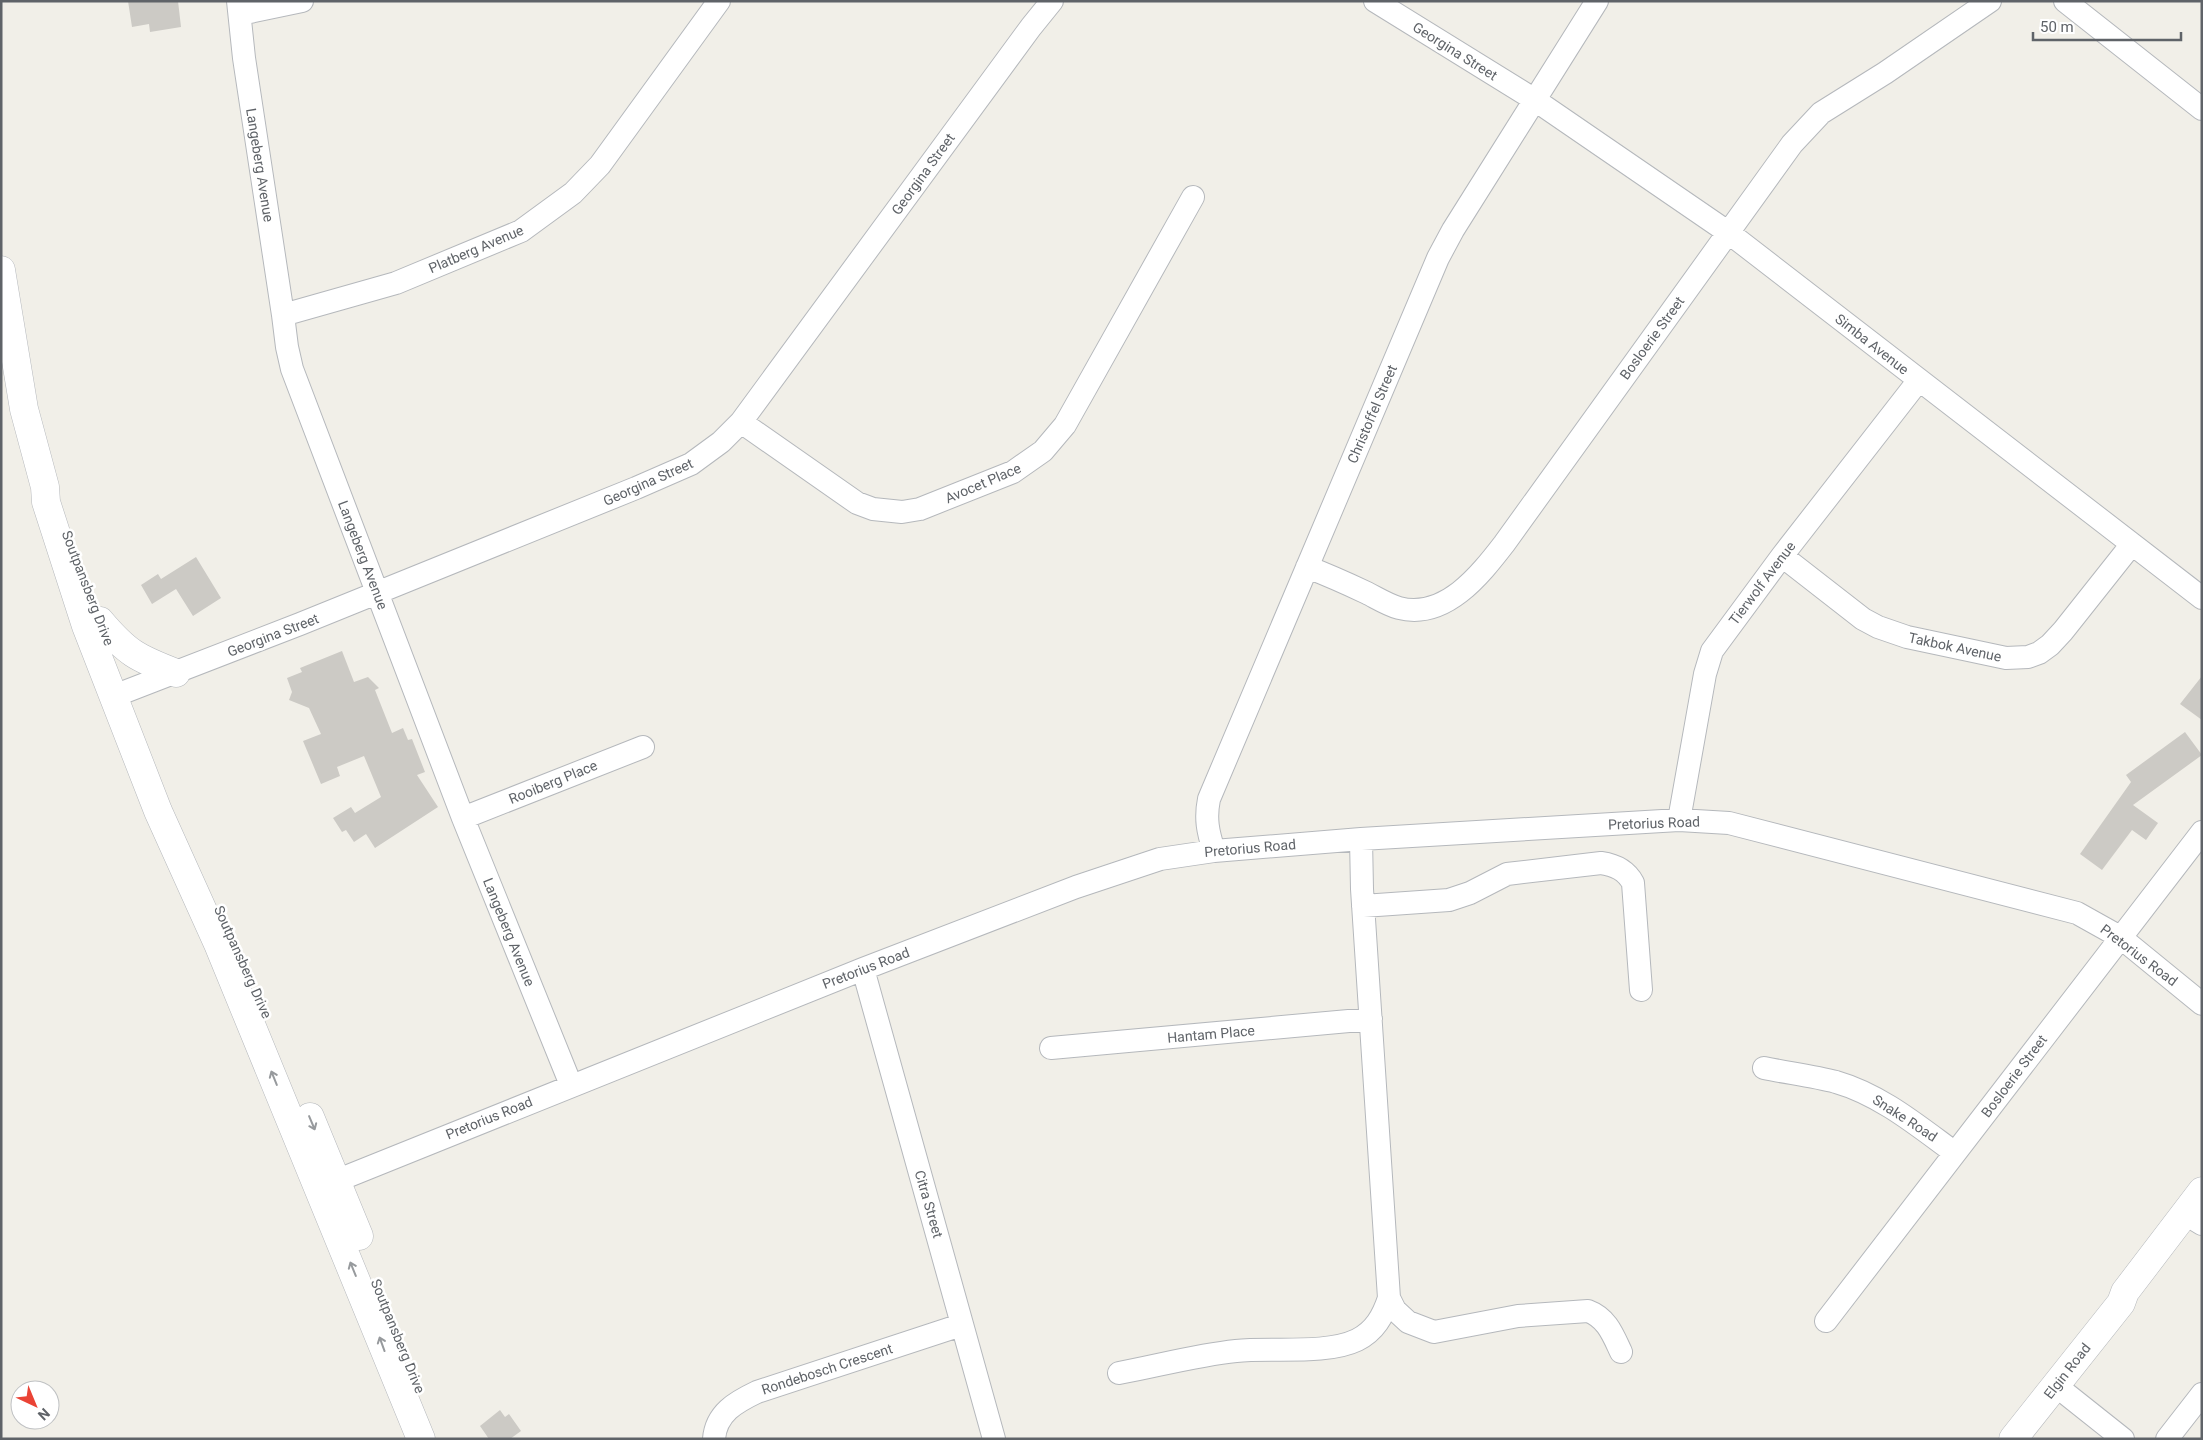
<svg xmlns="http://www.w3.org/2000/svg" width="2203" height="1440" viewBox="0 0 2203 1440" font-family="Roboto,sans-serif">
  <rect width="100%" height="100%" fill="#f1efe8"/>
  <!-- building -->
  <path fill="#cccac5" d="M128,1H178L181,27L150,32L149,24L132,27Z
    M196,557L221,598L193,616L176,589L152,604L141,585L158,574L161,579Z
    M342,651L354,682L368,677L379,688L375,690L392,733L403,728L408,740L412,739L425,772L417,775L438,807L375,848L366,834L354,842L346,830L342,832L333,818L351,807L355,813L381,797L364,756L337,767L340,776L321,784L303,741L321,734L309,708L289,700L292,692L287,678L302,672L300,668Z
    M2202,676V720L2180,704Z
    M2185,732L2202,755L2133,805L2158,823L2146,840L2132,830L2102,870L2080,854L2131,782L2126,775Z
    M500,1410L505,1417L509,1414L521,1431L510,1439H489L480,1426Z"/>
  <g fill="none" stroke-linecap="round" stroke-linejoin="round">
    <defs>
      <path id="minor" d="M238,1L244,58L283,315L287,347L292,369L463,818L571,1085
        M1375,1L1535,100L1729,233L2202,598
        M2065,1L2202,109
        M240,14L302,1
        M283,315L396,283L521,231L573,193L600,165L719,1
        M741,422L857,503L873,509L902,512L920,509L1013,472L1043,451L1065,425L1193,197
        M1782,556L1863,619L1878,627L1907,637L2006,658L2028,657L2039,653L2050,645L2063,631L2132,544
        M1307,567C1328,575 1348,584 1367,593C1377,598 1388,605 1399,608C1445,620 1480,575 1504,544L1792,144L1821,113L1885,73L1990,1
        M114,696L300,624L636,488L691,464L721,442L741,422L1031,27L1052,1
        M463,818L643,747
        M1679,820L1705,674L1712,651L1782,556L1919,380
        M1214,851C1208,832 1205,819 1209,799L1438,258L1453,230L1597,1
        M1363,906L1449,900L1470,893L1507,874L1601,863C1615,865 1626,870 1633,883L1641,990
        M863,969L994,1439
        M1051,1048L1371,1019
        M1764,1068C1788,1073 1813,1076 1836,1082C1881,1095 1918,1126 1955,1153
        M321,1187L863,969L1076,887L1160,859L1214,851L1361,839L1679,820L1729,823L2077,913L2120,937L2202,1004
        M2184,1213L2202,1224
        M1389,1298L1395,1310L1408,1322L1434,1332L1518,1316L1588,1311C1607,1318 1613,1335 1621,1352
        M1826,1321L2202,832
        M1119,1373C1157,1366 1197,1355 1236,1351C1271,1347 1326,1355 1357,1340C1375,1331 1383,1316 1389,1298L1362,889L1361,839
        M2055,1385L2123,1439
        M714,1439C716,1413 736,1402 757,1392L961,1325
        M2167,1439L2202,1394"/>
      <path id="tertiary" d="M1,270L24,409L45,487L46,502L86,626L158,811L218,944L421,1439
        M100,621C127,653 137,658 176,673
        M310,1117L359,1236
        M2013,1439L2121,1303L2125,1292L2202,1191"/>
    </defs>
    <!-- minor casing -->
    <use href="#minor" stroke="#b5b8bc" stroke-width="24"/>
    <!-- tertiary casing -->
    <use href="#tertiary" stroke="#b5b8bc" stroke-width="29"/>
    <!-- minor -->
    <use href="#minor" stroke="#fff" stroke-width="22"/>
    <!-- tertiary -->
    <use href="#tertiary" stroke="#fff" stroke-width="28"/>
  </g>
  <!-- one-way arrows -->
  <defs><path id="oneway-shaft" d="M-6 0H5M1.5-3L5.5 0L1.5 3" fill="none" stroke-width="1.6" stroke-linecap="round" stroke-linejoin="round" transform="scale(1.25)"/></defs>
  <g stroke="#979a9d">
    <use href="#oneway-shaft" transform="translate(274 1078) rotate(-112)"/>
    <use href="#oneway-shaft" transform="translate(312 1123) rotate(67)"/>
    <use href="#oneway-shaft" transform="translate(353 1269) rotate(-112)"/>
    <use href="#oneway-shaft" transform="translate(382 1344) rotate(-110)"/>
  </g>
  <g text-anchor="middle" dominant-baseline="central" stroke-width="5" stroke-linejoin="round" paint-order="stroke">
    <!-- street labels -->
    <g font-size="14" fill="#5f6368" stroke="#fff">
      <text transform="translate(1455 51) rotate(32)">Georgina Street</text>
      <text transform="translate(260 165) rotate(81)">Langeberg Avenue</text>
      <text transform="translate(923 174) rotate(-54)">Georgina Street</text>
      <text transform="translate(476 249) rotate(-23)">Platberg Avenue</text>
      <text transform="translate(1652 338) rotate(-54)">Bosloerie Street</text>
      <text transform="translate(1872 344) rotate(38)">Simba Avenue</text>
      <text transform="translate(1372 414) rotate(-67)">Christoffel Street</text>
      <text transform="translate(648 482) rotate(-24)">Georgina Street</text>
      <text transform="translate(983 483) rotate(-23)">Avocet Place</text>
      <text transform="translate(363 555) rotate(69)">Langeberg Avenue</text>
      <text transform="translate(1762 583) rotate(-53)">Tierwolf Avenue</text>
      <text transform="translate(88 588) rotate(69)">Soutpansberg Drive</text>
      <text transform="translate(273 635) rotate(-21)">Georgina Street</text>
      <text transform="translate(1955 647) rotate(12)">Takbok Avenue</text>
      <text transform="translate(553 782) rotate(-22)">Rooiberg Place</text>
      <text transform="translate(1654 823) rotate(-2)">Pretorius Road</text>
      <text transform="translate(1250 848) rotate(-5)">Pretorius Road</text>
      <text transform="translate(509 932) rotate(68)">Langeberg Avenue</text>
      <text transform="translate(2139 955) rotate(37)">Pretorius Road</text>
      <text transform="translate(243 962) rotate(66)">Soutpansberg Drive</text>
      <text transform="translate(866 968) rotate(-21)">Pretorius Road</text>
      <text transform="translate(1211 1034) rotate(-5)">Hantam Place</text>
      <text transform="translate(2014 1076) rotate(-53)">Bosloerie Street</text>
      <text transform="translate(489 1118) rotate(-22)">Pretorius Road</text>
      <text transform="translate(1905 1118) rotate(33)">Snake Road</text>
      <text transform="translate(929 1204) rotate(74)">Citra Street</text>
      <text transform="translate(398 1336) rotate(68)">Soutpansberg Drive</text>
      <text transform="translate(827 1369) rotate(-18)">Rondebosch Crescent</text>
      <text transform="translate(2067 1371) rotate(-52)">Elgin Road</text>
    </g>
  </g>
  <!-- border -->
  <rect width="2203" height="1440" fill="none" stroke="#5f6368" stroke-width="5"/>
  <!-- north arrow -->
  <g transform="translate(35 1405) rotate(136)"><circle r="24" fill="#ffffff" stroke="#bfc1c3"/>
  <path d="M0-4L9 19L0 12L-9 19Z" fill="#ea4335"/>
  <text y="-8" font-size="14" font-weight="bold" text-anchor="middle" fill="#5f6368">N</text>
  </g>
  <!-- scale -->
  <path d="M2033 32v8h148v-8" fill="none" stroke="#5f6368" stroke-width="2.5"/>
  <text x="2040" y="32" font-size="15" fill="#5f6368" stroke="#ffffff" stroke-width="4" paint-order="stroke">50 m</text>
</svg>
